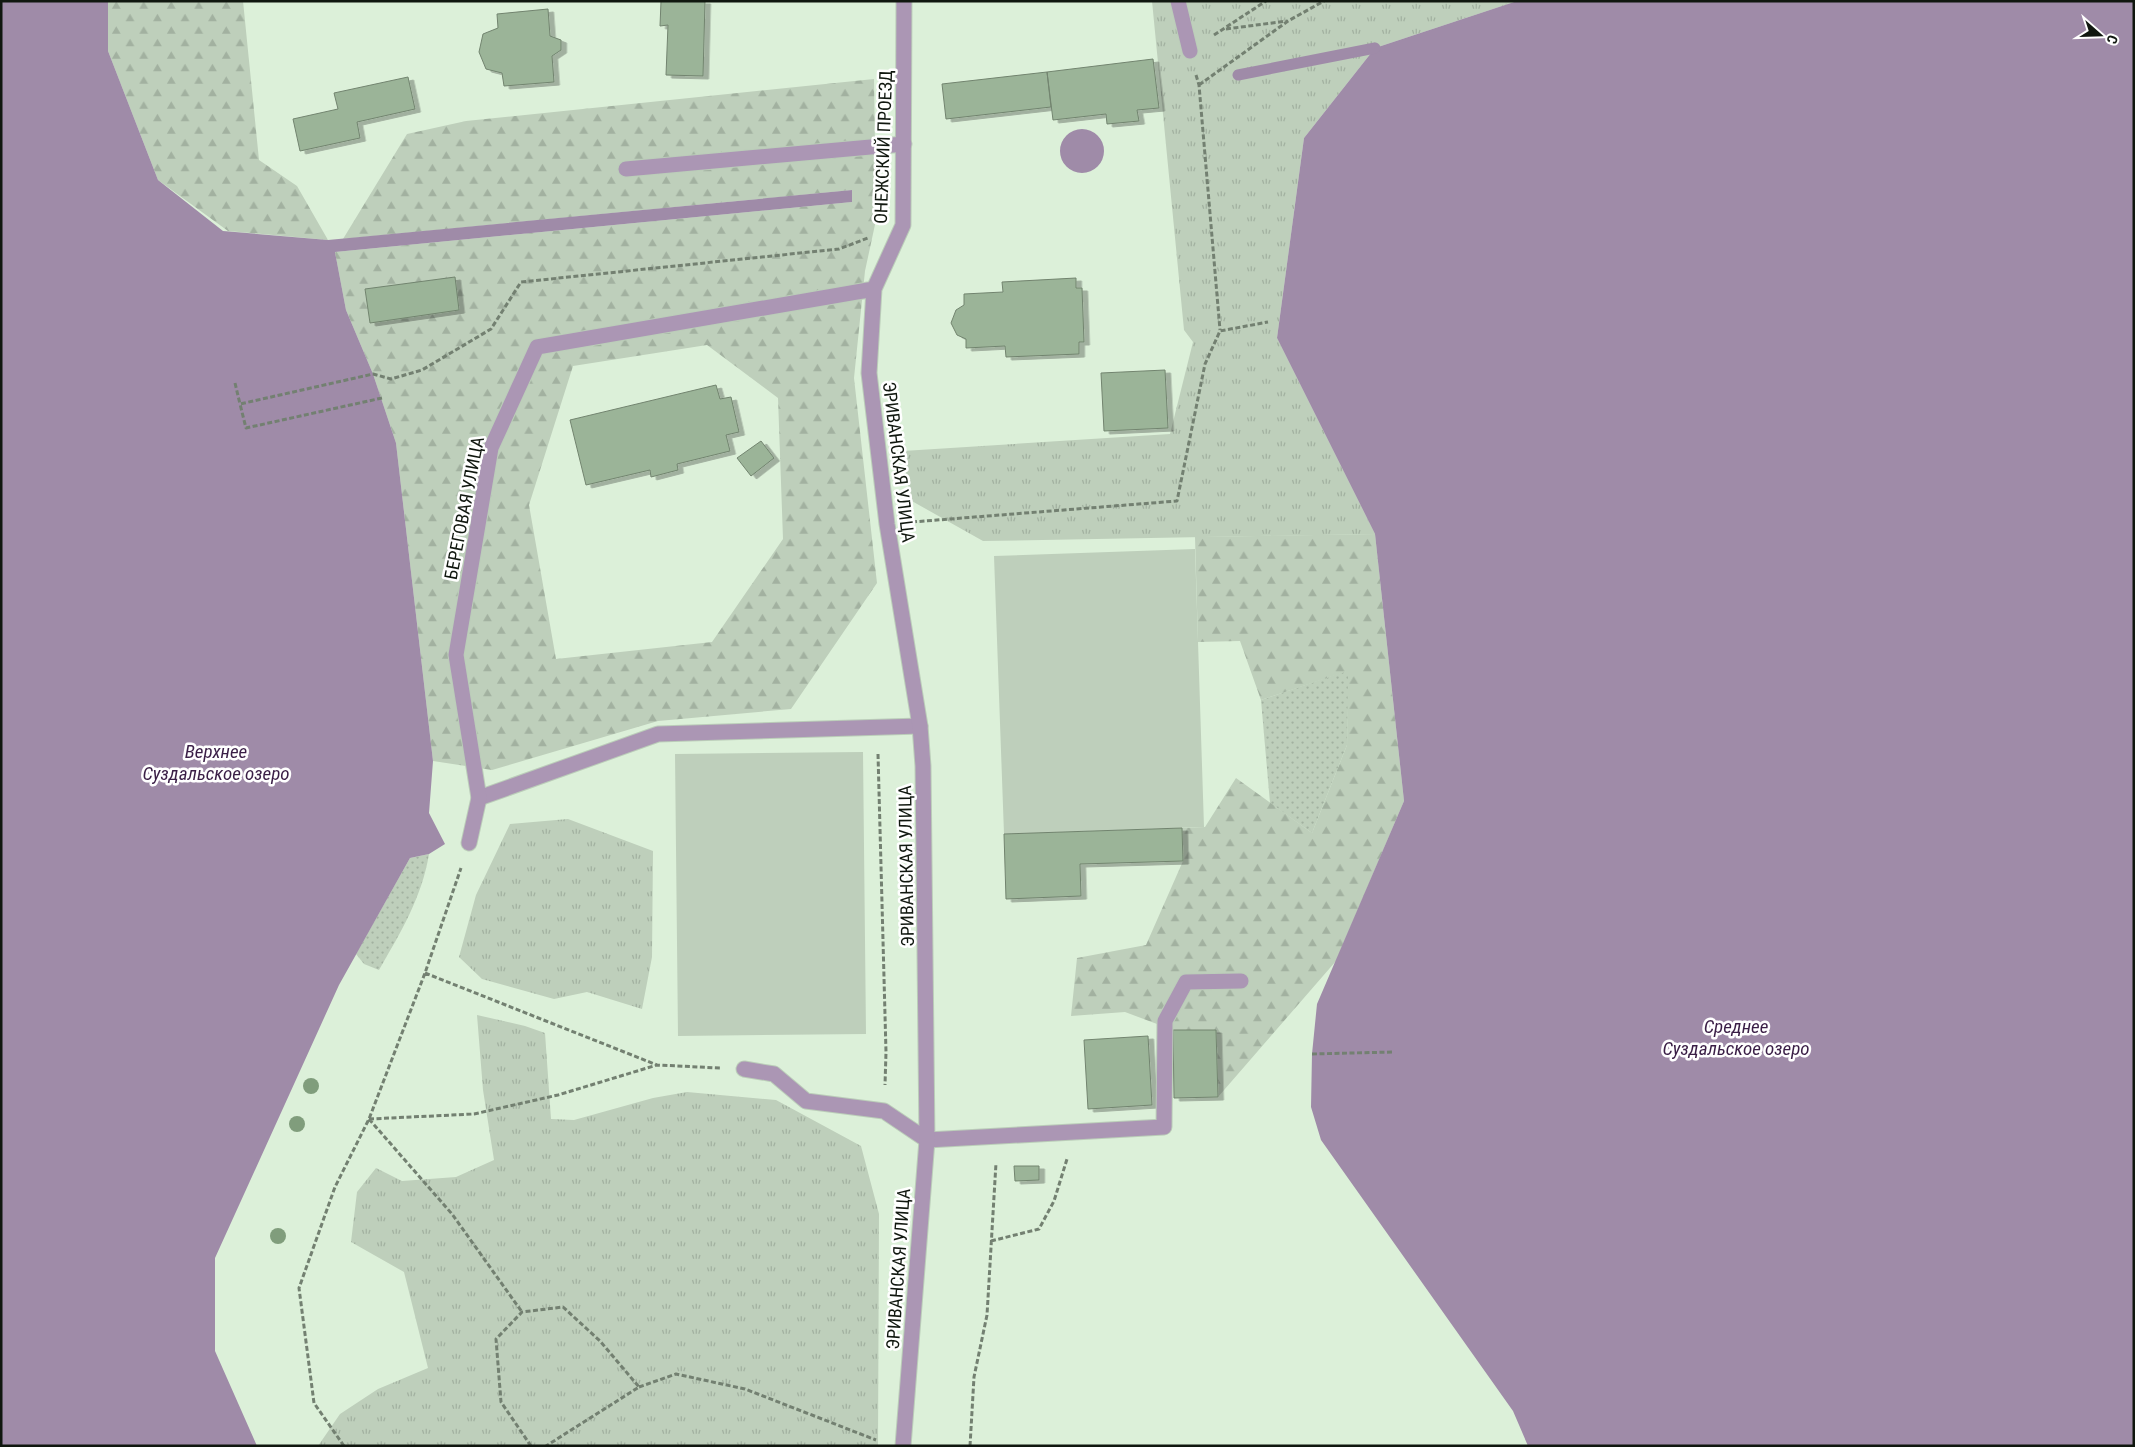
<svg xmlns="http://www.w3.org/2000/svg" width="2135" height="1447" viewBox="0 0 2135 1447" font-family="'Roboto Condensed',sans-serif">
  <defs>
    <pattern id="grass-dots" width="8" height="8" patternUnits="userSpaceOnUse" patternTransform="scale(1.25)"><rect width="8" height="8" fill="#becfbb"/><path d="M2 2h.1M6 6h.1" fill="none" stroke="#a2b1a0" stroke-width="1.8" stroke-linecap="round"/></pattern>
    <pattern id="forest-firs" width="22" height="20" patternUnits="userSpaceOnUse" patternTransform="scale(1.25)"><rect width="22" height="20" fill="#becfbb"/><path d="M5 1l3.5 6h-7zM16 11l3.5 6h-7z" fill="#a2b1a0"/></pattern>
    <pattern id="park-tufts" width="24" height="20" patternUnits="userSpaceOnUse" patternTransform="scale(1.25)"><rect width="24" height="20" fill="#becfbb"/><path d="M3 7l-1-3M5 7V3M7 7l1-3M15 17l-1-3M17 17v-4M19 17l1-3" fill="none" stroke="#a2b1a0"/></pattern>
    <filter id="shadow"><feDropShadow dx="5.5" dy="3" stdDeviation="0" flood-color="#0004"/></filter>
  </defs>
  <rect width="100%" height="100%" fill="#dcf0d9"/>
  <!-- grass -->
  <path fill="url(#grass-dots)" d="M1349,670L1347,745L1312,833L1270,803L1261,700Z
    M429,854C422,897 401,932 379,970L364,964L356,954L410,858Z"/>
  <!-- forest -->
  <path fill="url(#forest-firs)" fill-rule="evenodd" d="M108,1H243L259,160L297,186L328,240L228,231L158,180L108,51Z
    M874,79L876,220L865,271L854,378L877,583L791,709L658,721L492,770L433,761L396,443L373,374L346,310L335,252L852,202V190L343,239L407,134L466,121ZM707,345L778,398L783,539L712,642L556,659L529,505L573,366Z
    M1375,534L1404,801L1336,961L1218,1097L1216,1030H1173L1125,1012L1071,1016L1077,958L1146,945L1183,861L1182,828L1205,827L1236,778L1312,833L1347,745L1348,671L1261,700L1240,641L1198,642L1195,537Z"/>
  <!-- park -->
  <path fill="url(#park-tufts)" d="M1152,1H1517L1375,48L1304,138L1277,338L1375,534L983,541L910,500L903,451L1170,434L1193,342L1184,330Z
    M568,819L653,851L652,957L642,1009L587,992L554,999L482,979L459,957L476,895L510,824Z
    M477,1015L525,1026L545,1033L551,1119L574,1120L653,1098L687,1092L776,1100L861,1146L879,1214L878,1446H318L340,1414L378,1389L428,1368L404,1272L351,1242L357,1192L376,1168L402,1181L456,1177L494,1160L483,1090Z"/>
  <!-- pitch -->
  <path fill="#becfbb" d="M1195,549L1204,827L1004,834L994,556Z
    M863,752L866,1034L678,1036L675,754Z"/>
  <!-- water -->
  <path fill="#9f8ba8" d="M1,1H108V51L158,180L223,231L328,240L852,190V202L335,252L346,310L373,374L396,443L433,761L429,813L445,844L429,854L410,858L339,985L215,1258V1351L257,1446H1Z
    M1517,1H2134V1446H1528L1513,1411L1321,1140L1311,1107L1312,1054L1317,1004L1404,801L1375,534L1277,338L1304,138L1375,48Z
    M1060 151a22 22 0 1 1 44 0a22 22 0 1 1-44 0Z"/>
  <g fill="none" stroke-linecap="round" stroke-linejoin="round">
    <!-- stream -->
    <path stroke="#9f8ba8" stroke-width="11" d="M1238,75L1375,48"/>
  </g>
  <!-- building -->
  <path fill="#9bb498" stroke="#72846f" filter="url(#shadow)" d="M661,1H705L703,76L666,75L668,25L660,26Z
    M548,9L550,36L561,40V50L552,56L554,82L504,86L502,73L486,69L479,52L483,34L498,28L497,14Z
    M1153,59L1159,108L1137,110L1139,121L1107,124L1106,114L1053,120L1047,72Z
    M1047,72L1051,107L946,119L942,84Z
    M408,77L415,109L357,122L360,138L300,151L293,119L338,109L334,93Z
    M455,277L459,310L370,323L365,289Z
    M1076,278V288H1082L1084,342H1079V354L1006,357L1005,346L966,348V339L957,335L951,323L956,310L964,305V294L1003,292L1002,282Z
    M1165,370L1168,428L1104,431L1101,373Z
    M716,385L720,399L731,397L739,432L726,435L730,451L677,464L678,470L651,477L650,470L586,485L570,420Z
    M761,441L774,458L751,476L737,458Z
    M1182,828L1183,861L1080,864L1081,896L1006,899L1004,834Z
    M1173,1030H1216L1218,1097L1174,1098Z
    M1148,1036L1152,1105L1088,1109L1084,1040Z
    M1014,1166H1039V1180L1015,1181Z"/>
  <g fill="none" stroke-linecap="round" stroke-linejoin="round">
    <defs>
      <path id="lane" d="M1178,1L1190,51
        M626,169L904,144
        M479,798L658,734L920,726
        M744,1069L774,1074L806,1101L884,1111L927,1140L1164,1127L1165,1021L1186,982L1241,981"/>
      <path id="street" d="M469,843L479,798L456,655L491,448L537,347L874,289
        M903,1446L927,1140L923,766L920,726L887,524L869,373L874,289L903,225L904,1"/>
    </defs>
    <!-- lane casing -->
    <use href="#lane" stroke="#bbcdb9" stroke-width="17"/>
    <!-- street casing -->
    <use href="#street" stroke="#bbcdb9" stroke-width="17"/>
    <!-- path -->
    <path stroke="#738071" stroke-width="3" stroke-dasharray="5 2.5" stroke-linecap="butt" d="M1226,29L1287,21
      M1214,35L1266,1
      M1196,75L1199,85L1220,330
      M1199,85L1288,21L1324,1
      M235,383L240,404
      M382,398L246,428L240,404L373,374L391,379L422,370L491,329L521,282L839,249L868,238
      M912,522L1177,501L1205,364L1220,331L1268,322
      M878,754L886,1052L885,1085
      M425,973L657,1065L720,1068
      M1312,1054L1392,1052
      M369,1119L474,1114L558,1095L657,1065
      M369,1119L452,1214L522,1312
      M991,1241L1039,1229L1054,1201L1067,1159
      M639,1387L676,1374L745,1389L876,1440
      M344,1446L314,1403L299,1288L335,1187L369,1119L425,973L461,868
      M531,1446L501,1402L496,1339L522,1312L563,1307L600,1341L639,1387L546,1446
      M970,1446L974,1377L987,1315L996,1163"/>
    <!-- lane -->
    <use href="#lane" stroke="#ab96b4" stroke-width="15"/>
    <!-- street -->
    <use href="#street" stroke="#ab96b4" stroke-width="15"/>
  </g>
  <!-- trees -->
  <g fill="#809d7c">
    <circle cx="311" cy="1086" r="8"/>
    <circle cx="297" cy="1124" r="8"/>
    <circle cx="278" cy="1236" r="8"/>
  </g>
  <g text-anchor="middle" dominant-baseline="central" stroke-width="5" stroke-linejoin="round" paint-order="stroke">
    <!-- street labels -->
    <g font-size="18" fill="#10170f" stroke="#fff">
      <text transform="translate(883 147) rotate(-88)">ОНЕЖСКИЙ ПРОЕЗД</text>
      <text transform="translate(899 462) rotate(83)">ЭРИВАНСКАЯ УЛИЦА</text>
      <text transform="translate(464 508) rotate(-79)">БЕРЕГОВАЯ УЛИЦА</text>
      <text transform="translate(906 866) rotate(-91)">ЭРИВАНСКАЯ УЛИЦА</text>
      <text transform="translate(898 1269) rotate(-86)">ЭРИВАНСКАЯ УЛИЦА</text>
    </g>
    <!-- water labels -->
    <g font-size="19" font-style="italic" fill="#3a1e46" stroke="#fff">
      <text x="216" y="751">Верхнее<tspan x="216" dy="22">Суздальское озеро</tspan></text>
      <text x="1736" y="1026">Среднее<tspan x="1736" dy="22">Суздальское озеро</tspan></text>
    </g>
  </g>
  <!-- border -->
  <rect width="2135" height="1447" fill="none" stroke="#10170f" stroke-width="5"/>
  <!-- north arrow -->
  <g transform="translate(2100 35) rotate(110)" stroke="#ffffff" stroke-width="4" paint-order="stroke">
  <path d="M0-4L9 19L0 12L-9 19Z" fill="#10170f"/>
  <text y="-8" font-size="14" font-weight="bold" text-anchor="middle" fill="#10170f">С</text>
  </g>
</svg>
